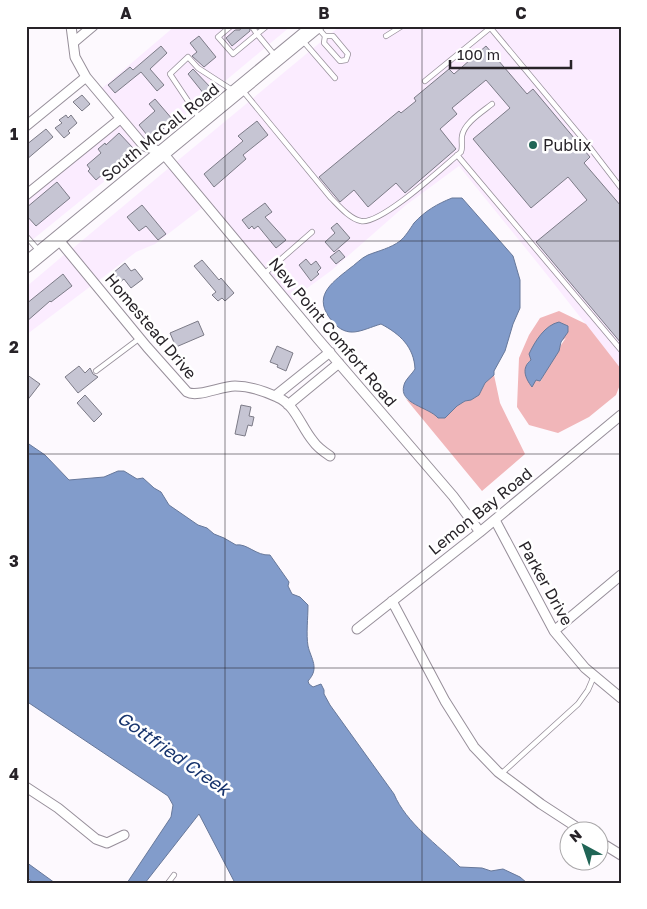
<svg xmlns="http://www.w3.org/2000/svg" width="647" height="909" viewBox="0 0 647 909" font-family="'Golos Text',sans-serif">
  <rect width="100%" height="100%" fill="#fdf9fe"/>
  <!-- built -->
  <path fill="#fbecff" d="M175,26H291L151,143L147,142L101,89Z
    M340,26H621V369L540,266L459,166L406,205L332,270L291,300L176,162Z
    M120,125L143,150L26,245V202Z
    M170,167L203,207L155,244L136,252L98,281L72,249Z
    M65,254L91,286L26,335V287Z"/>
  <!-- green -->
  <path fill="#f1b6b9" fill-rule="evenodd" d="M559,311L586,324L621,369V382L616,395L589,417L558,433L529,425L517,407L519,358L529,335L540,318ZM566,338C562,342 543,375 541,381L536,380L527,363Z
    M494,375L500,403L525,454L482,491L406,399L435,414L438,418H445L457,406L465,401L471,400L479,395L485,383Z"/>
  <!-- water -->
  <path fill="#829ccb" stroke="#67789a" d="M452,198H462L513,256L520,280V308L513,324L505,351L494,371V375L485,383L479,395L471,400L465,401L457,406L445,418H438C429,407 398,404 404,385C405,380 412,374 415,369C414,347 400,334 381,324C361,330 348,340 332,321C312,297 330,284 349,269C355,265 361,258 368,255C378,251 391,248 400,241C405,237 410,229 414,223C425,211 437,204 452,198Z
    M559,322L568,326V332L561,342L559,351L540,381L536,380L532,387C525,378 521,368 531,360L529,354C535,341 545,325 559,322Z
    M26,442L45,455L69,480L104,477L118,471H124L137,479L143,478L154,488L161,492L169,505L198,525L207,528L214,534L224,538L236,545C247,543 256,556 270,555L289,582L288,586L292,594L300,597L308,605C308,618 306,634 308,646C311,659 320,668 308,681L309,684L313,687L321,684L324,690V694L330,705L394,794C406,823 438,845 460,867L482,868L491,871L503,869L520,877L527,883H235L199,814L145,883H127L171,817L173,805L168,796L26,701Z
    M26,862L55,883H34L26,877Z"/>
  <!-- building -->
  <path fill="#c6c5d3" stroke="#7c7b87" d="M242,26H249L250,31L232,46L226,38L235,30H240Z
    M199,36L216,57L204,67L192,56L197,52L190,43Z
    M161,46L167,53L150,69L164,85L157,91L141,72L115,93L108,85L130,67L133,70Z
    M486,46L527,94L533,89L590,157L584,163L621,206V343L536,242L587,200L568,177L531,208L473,139L510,108L486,80L452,108L457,114L440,129L456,149L405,193L396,183L368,207L354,190L340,202L319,177L399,111L401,113L416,101L414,98L449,69L454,74Z
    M193,69L211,88L204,94L188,74Z
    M82,95L90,104L82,111L73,102Z
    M155,99L173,120L151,140L139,125L155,111L149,104Z
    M66,115L68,118L71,115L77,123L68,131L70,133L64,138L55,128L62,123L59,120Z
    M257,121L268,135L243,155L246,159L214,187L204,174L243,141L238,136Z
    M46,129L53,137L26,160V145Z
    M119,133L133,148L96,180L88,171L90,169L87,165L101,153L98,149L105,143L106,145Z
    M57,182L70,198L36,226L26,215V208Z
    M265,203L272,212L265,217L286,240L276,248L258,226L254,229L252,226L249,229L242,220Z
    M142,205L166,234L158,240L146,226L139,231L127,217Z
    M337,223L350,238L334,252L325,242L335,233L331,228Z
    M339,250L345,257L336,264L330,257Z
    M306,259L311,265L316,261L321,268L317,272L319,274L311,281L299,265Z
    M202,260L219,280L221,278L234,293L225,301L222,298L218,301L212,295L216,292L194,266Z
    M125,263L131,271L135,269L143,279L131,288L124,279L120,282L113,273Z
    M63,274L72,286L51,302L50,301L26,322V304Z
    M198,321L204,335L176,347L170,333Z
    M277,346L293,353L286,371L277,367L278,365L270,362Z
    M79,366L85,373L90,368L93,374L98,377L78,393L65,377Z
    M26,374L40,384L26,402Z
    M85,395L102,414L94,422L77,403Z
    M241,405L251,407L249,416L254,417L252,426L248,425L245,436L235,434Z"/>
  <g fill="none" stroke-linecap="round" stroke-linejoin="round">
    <defs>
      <path id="service" d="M231,26L218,37L233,54L257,34L276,57
        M237,26L238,27
        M489,26L588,145L621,188
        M317,27L325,36H333L348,54L346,60
        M253,28L257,34L267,26
        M325,36L324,43L340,61L346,60
        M386,36L402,26
        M303,41L335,78
        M425,81L490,28
        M243,91L331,198C339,206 350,219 361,221C381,225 444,166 461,152C463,147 461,142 462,136C464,123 482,112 492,104
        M200,119L170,74L188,57L198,68L232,90
        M457,155L621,350
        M26,236L40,252
        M264,274L312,232
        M96,371L140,338
        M501,774L578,704L588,690L594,676
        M168,883L174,875"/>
      <path id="minor" d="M71,26L75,57L86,77L144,146L162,152L318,339L453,496L480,532
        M74,42L93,26
        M26,126L86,77
        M26,195L120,119
        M58,239L147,347L187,392C197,398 221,386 235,386C249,386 264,391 277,397C295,404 301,427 313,441C317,447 324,452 330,456
        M275,396L330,352
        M288,405L339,363
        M495,520L554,631L585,668L621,698
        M392,601L445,701L474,747L498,772L541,804L584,832
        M357,629L480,532L621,415
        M554,631L621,575
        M26,787L58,808L96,839L107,843L124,835
        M600,842L621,855"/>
      <path id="primary" d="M26,265L316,26"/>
    </defs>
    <!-- service casing -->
    <use href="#service" stroke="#978f9a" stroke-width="6"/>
    <!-- minor casing -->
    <use href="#minor" stroke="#978f9a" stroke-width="11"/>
    <!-- primary casing -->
    <use href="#primary" stroke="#978f9a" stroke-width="17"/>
    <!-- service -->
    <use href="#service" stroke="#fff" stroke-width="4.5"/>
    <!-- minor -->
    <use href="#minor" stroke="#fff" stroke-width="9"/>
    <!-- primary -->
    <use href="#primary" stroke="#fff" stroke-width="15"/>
  </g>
  <!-- grid -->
  <path fill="none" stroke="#272328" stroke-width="1" stroke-opacity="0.55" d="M225,26V883M422,26V883M26,241H621M26,454H621M26,668H621"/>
  <!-- markers -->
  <circle fill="#206556" stroke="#fff" stroke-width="2" cx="533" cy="145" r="5"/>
  <g text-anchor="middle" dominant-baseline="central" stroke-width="5" stroke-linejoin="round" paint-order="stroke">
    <!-- street labels -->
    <g font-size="16" fill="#272328" stroke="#fff">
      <text transform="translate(160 132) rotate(-39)">South McCall Road</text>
      <text transform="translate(151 326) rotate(50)">Homestead Drive</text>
      <text transform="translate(333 332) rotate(50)">New Point Comfort Road</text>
      <text transform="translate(480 511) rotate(-39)">Lemon Bay Road</text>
      <text transform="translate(546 583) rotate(61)">Parker Drive</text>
    </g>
    <!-- poi labels -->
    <g font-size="16" fill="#272328" stroke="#fff" text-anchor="start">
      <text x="543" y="145">Publix</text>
    </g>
    <!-- water labels -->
    <g font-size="18" font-style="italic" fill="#17346d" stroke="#fff">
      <text transform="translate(174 753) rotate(35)">Gottfried Creek</text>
    </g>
  </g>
  <!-- border -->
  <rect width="647" height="909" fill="none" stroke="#ffffff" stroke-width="55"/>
  <!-- north arrow -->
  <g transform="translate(584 846) rotate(320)"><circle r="24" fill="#ffffff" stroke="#a9a7a9"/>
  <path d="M0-4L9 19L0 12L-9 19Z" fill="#206556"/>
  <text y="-8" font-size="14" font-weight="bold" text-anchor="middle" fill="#272328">N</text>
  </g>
  <!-- scale -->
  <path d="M450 60v8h121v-8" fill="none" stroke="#272328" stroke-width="2.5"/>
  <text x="457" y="60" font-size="15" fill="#272328" stroke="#ffffff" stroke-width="4" paint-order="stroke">100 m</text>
  <rect x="28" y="28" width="592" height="854" fill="none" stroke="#272328" stroke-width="2"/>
  <g font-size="16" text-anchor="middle" font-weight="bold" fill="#272328">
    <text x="126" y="19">A</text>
    <text x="324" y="19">B</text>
    <text x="521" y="19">C</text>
    <text x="14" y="140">1</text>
    <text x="14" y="353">2</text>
    <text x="14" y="567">3</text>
    <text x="14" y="780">4</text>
  </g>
</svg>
